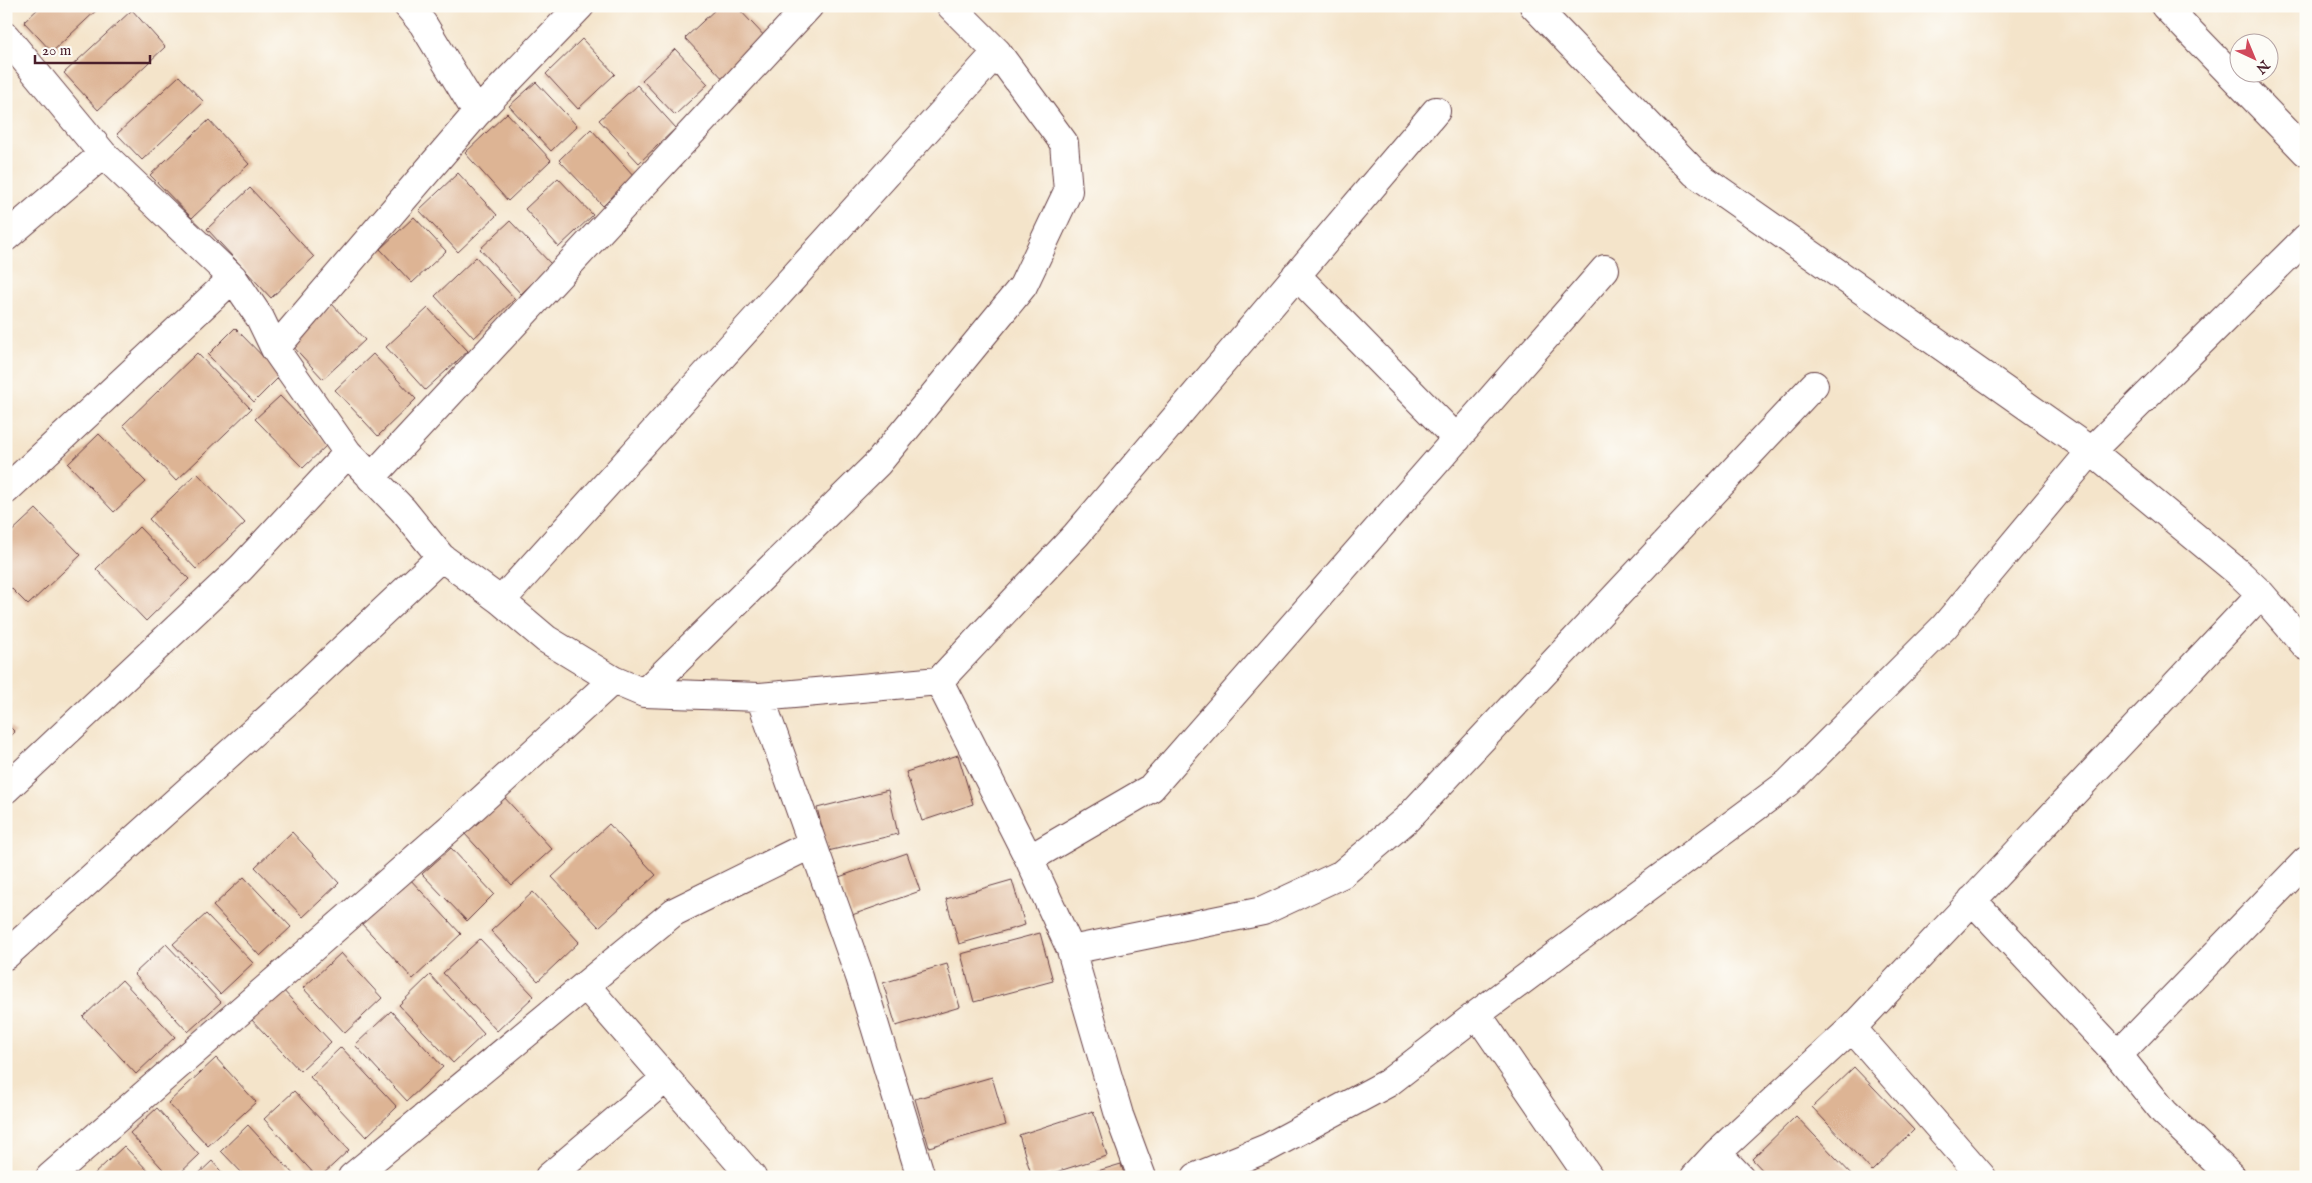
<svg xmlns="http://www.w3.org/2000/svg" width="2312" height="1183" viewBox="0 0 2312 1183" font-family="'IM FELL English',serif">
  <rect width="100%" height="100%" fill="#fdfcf7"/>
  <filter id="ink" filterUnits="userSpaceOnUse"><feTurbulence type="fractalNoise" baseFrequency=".02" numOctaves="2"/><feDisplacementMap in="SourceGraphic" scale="10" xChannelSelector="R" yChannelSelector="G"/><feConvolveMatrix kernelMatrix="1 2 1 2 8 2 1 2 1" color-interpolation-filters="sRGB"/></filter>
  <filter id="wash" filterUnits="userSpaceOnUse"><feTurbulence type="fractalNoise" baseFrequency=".0096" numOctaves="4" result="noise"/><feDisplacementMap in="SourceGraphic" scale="20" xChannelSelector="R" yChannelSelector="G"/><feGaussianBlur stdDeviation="1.12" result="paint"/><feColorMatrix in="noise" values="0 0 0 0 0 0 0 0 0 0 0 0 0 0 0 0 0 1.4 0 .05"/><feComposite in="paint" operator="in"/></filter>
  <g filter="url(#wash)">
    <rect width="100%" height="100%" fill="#f4e4ca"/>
    <g id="blocks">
      <!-- building -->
      <path fill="#ddb494" d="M41,6H101L52,52L24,22Z
        M719,6H736L769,41L726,82L685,38Z
        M132,10L165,47L98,110L64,73Z
        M582,39L615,74L578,109L546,74Z
        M675,49L708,84L675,115L642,80Z
        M179,76L204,102L142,160L117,134Z
        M536,82L577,126L551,151L509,106Z
        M637,85L676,128L639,163L599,120Z
        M507,113L551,160L508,201L465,153Z
        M209,120L249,164L192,218L150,175Z
        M591,129L635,177L603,206L559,160Z
        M458,173L497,215L458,252L419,210Z
        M558,178L593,215L559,247L525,209Z
        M250,188L314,257L271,298L207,229Z
        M414,217L446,251L412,283L380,249Z
        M510,221L552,265L521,294L480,249Z
        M476,257L515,299L474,338L435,296Z
        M332,304L365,340L323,379L290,343Z
        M428,308L468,351L425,390L386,347Z
        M235,328L281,375L254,402L208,355Z
        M197,353L251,409L176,481L123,425Z
        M373,354L416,399L378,436L335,390Z
        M280,396L327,445L303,468L255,419Z
        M99,434L146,482L114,512L68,464Z
        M197,473L245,523L196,569L149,519Z
        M36,509L81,555L28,605L6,583V537Z
        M139,527L189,579L146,621L96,569Z
        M6,723L15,732L6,740Z
        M958,755L973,804L922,821L906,772Z
        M888,790L898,834L828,851L817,808Z
        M503,796L552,849L512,885L464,833Z
        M609,824L656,875L599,927L552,877Z
        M292,832L339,883L303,917L255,867Z
        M451,848L494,894L467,921L422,874Z
        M907,853L920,891L852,915L839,877Z
        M244,877L291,927L260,956L213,906Z
        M408,877L461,934L413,979L360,922Z
        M1012,880L1025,925L959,944L946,899Z
        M533,892L579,942L538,981L491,931Z
        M206,914L253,963L220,994L173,944Z
        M1040,933L1053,981L974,1002L961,954Z
        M480,939L534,996L497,1031L443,973Z
        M166,944L221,1002L188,1032L134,974Z
        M341,953L382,998L345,1033L303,988Z
        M947,964L960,1007L896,1026L883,983Z
        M430,975L484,1034L453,1063L399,1005Z
        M122,980L175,1037L136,1074L83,1017Z
        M281,988L331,1042L300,1071L250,1018Z
        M391,1011L443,1067L407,1101L355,1045Z
        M341,1047L397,1107L366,1137L310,1077Z
        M216,1058L256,1102L208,1146L168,1103Z
        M1854,1067L1914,1130L1872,1171L1812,1107Z
        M992,1077L1006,1125L929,1147L915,1099Z
        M294,1091L349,1150L320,1177H317L264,1119Z
        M157,1108L199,1155L176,1177H170L130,1133Z
        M1093,1111L1107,1156L1040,1177H1032L1019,1135Z
        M1796,1116L1854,1177H1769L1752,1159Z
        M248,1125L295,1176L294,1177H246L221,1151Z
        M124,1146L154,1177H91Z
        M212,1161L226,1177H195Z
        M1121,1164L1125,1177H1081V1176Z"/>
    </g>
  </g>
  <g filter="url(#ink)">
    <use href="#blocks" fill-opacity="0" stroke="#643d43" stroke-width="1"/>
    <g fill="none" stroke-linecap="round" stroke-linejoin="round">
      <defs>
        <path id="minor" d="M408,6L423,24L477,113
          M1534,6L1695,173L2091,451L2240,574L2261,594L2306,646
          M2165,6L2306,152
          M6,37L103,154L233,278L260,318L275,349L348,453L403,510L441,557L501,601L546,639L613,680L644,693L760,697L939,681L1029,859L1071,950L1119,1115L1142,1177
          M6,237L103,154
          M1296,275L1457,439
          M275,349L477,113L580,6
          M371,478L809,6
          M6,490L233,278
          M501,601L997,52
          M939,681L1076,535L1436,111
          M644,693L878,463L1023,286L1068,191L1064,143L997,52L951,6
          M760,697L860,977L921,1177
          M6,789L241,568L348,453
          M1029,859L1151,788L1605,269
          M1972,900L2118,1055
          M1071,950L1263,911L1342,874L1407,819L1814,385
          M6,955L291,698L441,557
          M586,986L752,1177
          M1477,1014L1589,1177
          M1852,1028L2261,594
          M1717,1153L1740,1177
          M50,1177L464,816L613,680
          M352,1177L674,912L812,844
          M549,1177L666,1078
          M1196,1177L1267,1148L1388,1083L1477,1014L1788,783L1944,627L2091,451L2306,238
          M1695,1177L1717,1153L1852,1028L1982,1177
          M2232,1177L2164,1112L2118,1055L2306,861"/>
      </defs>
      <!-- minor casing -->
      <use href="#minor" stroke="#643d43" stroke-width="30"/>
      <!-- minor -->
      <use href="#minor" stroke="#fff" stroke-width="28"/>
    </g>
  </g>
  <!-- margin -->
  <rect width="2312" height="1183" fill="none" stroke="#fdfcf7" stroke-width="25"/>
  <!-- north arrow -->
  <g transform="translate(2254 58) rotate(136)"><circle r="24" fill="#fdfcf7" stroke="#b5a4a5"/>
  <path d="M0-4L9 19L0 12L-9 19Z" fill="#d1495b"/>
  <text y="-8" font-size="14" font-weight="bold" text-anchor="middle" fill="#4a1f2b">N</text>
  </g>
  <!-- scale -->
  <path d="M35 55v8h115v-8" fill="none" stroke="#4a1f2b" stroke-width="2.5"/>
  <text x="42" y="55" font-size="15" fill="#4a1f2b" stroke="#fdfcf7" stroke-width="4" paint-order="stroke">20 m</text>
</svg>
